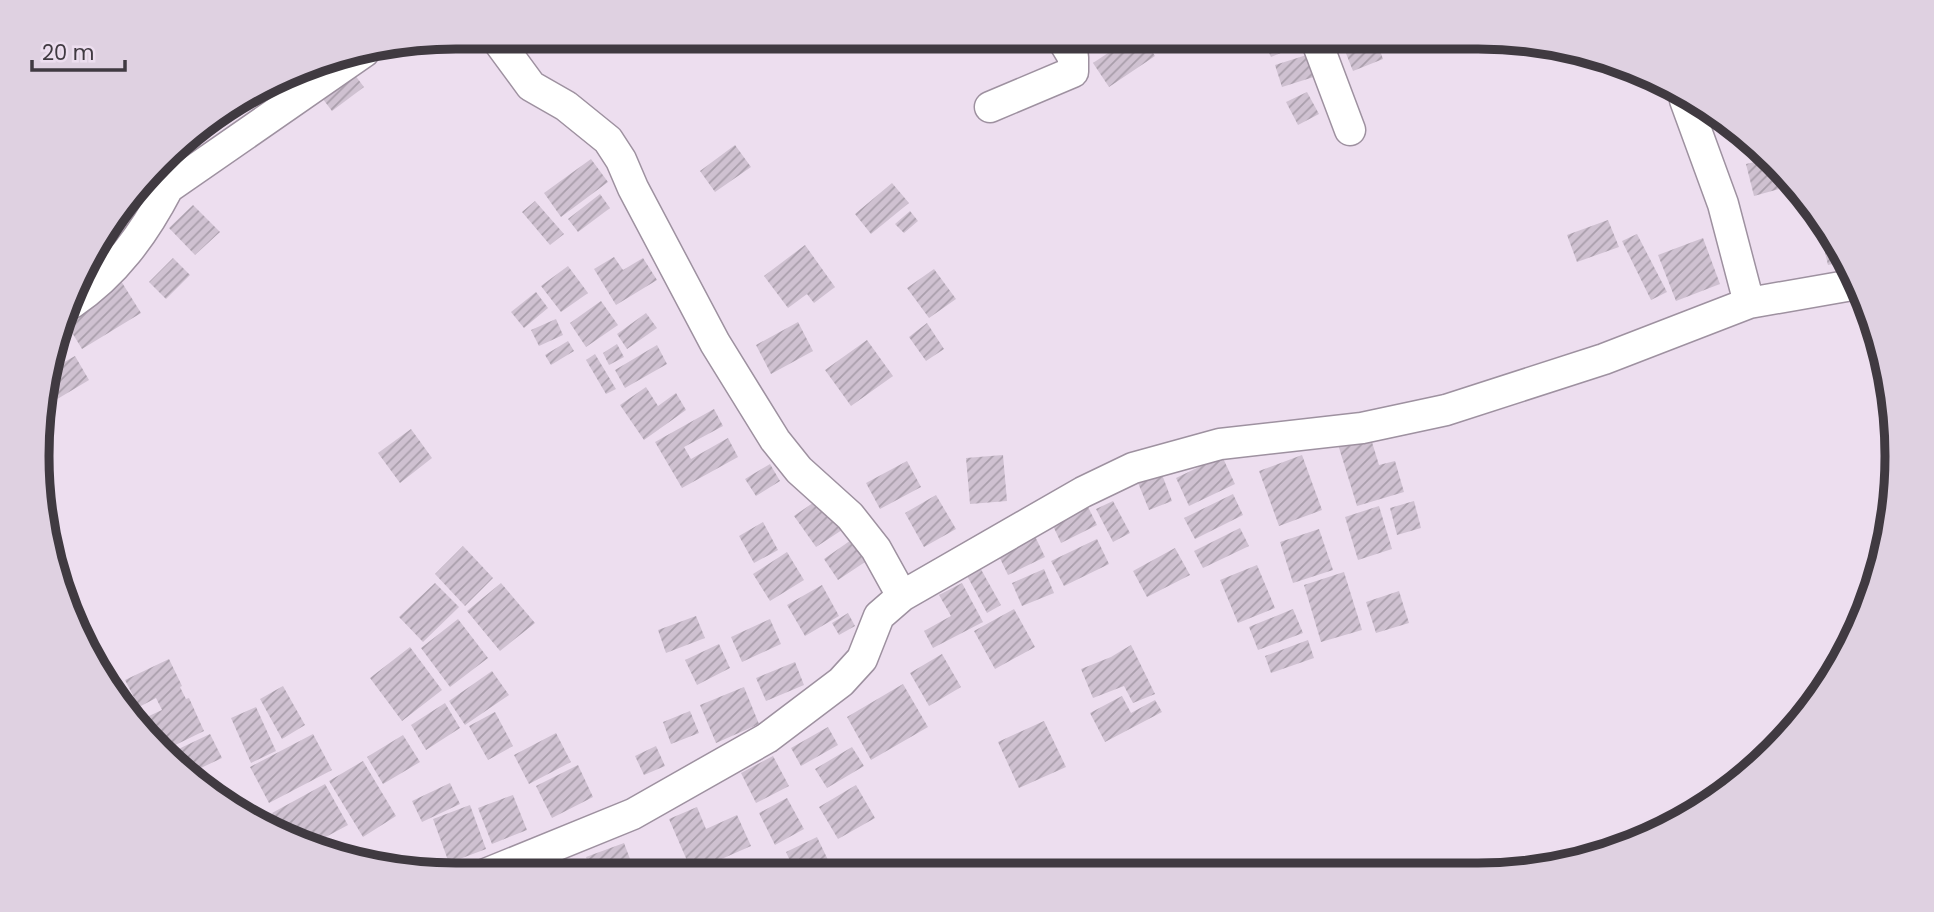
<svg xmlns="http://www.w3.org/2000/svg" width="1934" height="912" viewBox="0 0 1934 912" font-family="Poppins,sans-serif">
  <defs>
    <pattern id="building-hatch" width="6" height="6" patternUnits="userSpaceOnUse" patternTransform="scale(1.75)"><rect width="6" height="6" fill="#cfc1d1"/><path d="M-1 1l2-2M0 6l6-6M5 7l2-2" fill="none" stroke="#a99eab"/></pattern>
  </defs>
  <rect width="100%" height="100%" fill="#eddeef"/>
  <!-- building -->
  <path fill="url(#building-hatch)" d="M453,37L426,49L423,42Z
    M1132,37H1143L1155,56L1109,87L1093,63Z
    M1235,37H1276L1239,50Z
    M1282,37H1291L1295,47L1271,57L1265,44Z
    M1352,37H1375L1383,59L1353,71L1341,41Z
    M1313,53L1320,75L1282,87L1275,65Z
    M348,66L364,87L332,111L316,90Z
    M305,68L307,70L277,88L276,85Z
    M1307,92L1319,114L1298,125L1286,102Z
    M735,145L751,167L715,192L700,171Z
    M1772,158L1777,164L1783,188L1754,196L1746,164Z
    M591,159L608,182L561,217L544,193Z
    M1787,178L1802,201L1793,204Z
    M892,183L909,203L871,234L855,214Z
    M600,194L610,208L578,232L568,219Z
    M535,201L564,234L550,245L522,212Z
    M193,205L220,232L195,255L169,228Z
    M910,211L918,221L904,233L895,224Z
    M1608,220L1619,247L1577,262L1567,235Z
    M1637,234L1667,292L1651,300L1622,241Z
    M1703,238L1720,284L1676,301L1658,255Z
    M1827,239L1843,262L1828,265L1822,240Z
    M805,245L835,287L814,303L807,294L788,308L764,276Z
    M614,257L623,270L643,258L657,280L616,305L594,269Z
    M173,258L190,275L166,299L149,282Z
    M568,266L588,293L561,312L541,286Z
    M934,269L956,299L929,318L907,288Z
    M121,281L141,313L82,349L65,321L68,314Z
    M536,292L548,308L524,328L511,312Z
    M601,301L618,325L586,347L570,323Z
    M646,313L657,328L627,349L617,334Z
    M556,319L563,335L539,346L531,330Z
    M798,322L813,351L771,374L756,345Z
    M927,323L944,349L926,361L909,337Z
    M867,340L893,376L851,406L825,370Z
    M568,341L574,351L551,365L545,355Z
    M617,344L624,357L609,365L603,353Z
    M657,345L667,364L625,388L615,370Z
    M595,354L616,389L606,394L586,360Z
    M75,356L89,380L49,404L45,397V373Z
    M646,387L658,406L676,393L686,410L644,440L620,405Z
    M714,409L723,426L684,447L691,459L728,438L738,457L682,488L655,442Z
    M411,429L432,458L400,483L378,453Z
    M1368,429L1379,465L1395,461L1404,492L1357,506L1336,438Z
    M1003,455L1007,501L970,504L966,458Z
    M1302,455L1322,510L1279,526L1259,471Z
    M1222,456L1235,484L1189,506L1176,478Z
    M907,461L921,487L880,509L866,483Z
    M770,464L780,481L756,496L745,479Z
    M1158,464L1172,501L1149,510L1134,473Z
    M1233,494L1243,515L1195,539L1184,518Z
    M936,495L956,529L924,547L905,513Z
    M820,498L842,530L816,547L794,516Z
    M1084,499L1097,525L1061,543L1049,517Z
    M1113,501L1130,533L1113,542L1096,509Z
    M1414,501L1421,528L1397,535L1390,508Z
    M1379,506L1392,549L1358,560L1345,517Z
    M763,522L778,550L754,563L739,536Z
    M1240,528L1249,546L1203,568L1194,551Z
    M1319,529L1333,570L1293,583L1280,542Z
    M1032,530L1045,557L1008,575L995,548Z
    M854,538L868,560L838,580L824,559Z
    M1097,539L1109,564L1064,586L1051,561Z
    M463,546L493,578L465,606L435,574Z
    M1175,548L1190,575L1147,597L1133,571Z
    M787,552L804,580L770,601L753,574Z
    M978,564L1001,605L987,613L965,572Z
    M1257,565L1275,608L1238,623L1220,580Z
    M1044,569L1054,593L1022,606L1012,583Z
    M1344,572L1362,630L1321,642L1304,585Z
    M435,583L459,607L423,642L399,617Z
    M501,583L535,623L500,651L467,611Z
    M962,583L983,622L933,648L924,631L951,616L939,595Z
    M822,585L839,616L805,636L787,605Z
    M1399,591L1409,623L1376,633L1366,602Z
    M1014,609L1035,647L995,669L974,631Z
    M1293,609L1303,633L1258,650L1249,627Z
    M848,613L855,626L839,635L832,623Z
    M696,616L705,638L666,653L658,630Z
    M458,619L488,658L450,687L421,648Z
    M770,619L781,644L742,662L731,637Z
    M1308,640L1314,658L1271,673L1265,656Z
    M719,644L730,668L697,685L685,660Z
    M1131,645L1155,694L1133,703L1124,686L1093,698L1081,669L1111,657Z
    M410,647L442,690L402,721L370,678Z
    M942,654L961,687L929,706L910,673Z
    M169,659L182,686L180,687L186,699L189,698L204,731L163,751L138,721L162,710L156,698L139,707L125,680Z
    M795,662L804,685L766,701L756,678Z
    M492,671L509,695L465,725L449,701Z
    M903,684L928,727L871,760L847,717Z
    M283,686L305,725L282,739L260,699Z
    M744,687L759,724L716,743L700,705Z
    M1122,696L1131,713L1155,700L1162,712L1105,742L1090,713Z
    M445,703L460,728L426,750L411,725Z
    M256,707L276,751L251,763L231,718Z
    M690,711L699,733L671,744L663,722Z
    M495,712L513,746L488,760L469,726Z
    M1044,721L1066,767L1019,788L998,742Z
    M828,727L838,745L801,766L791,748Z
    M556,733L571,762L529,784L514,755Z
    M210,734L222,758L186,775L179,771L166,755Z
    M313,734L332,770L269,803L250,767Z
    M403,735L420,762L383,784L367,757Z
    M656,746L665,766L644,775L635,756Z
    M852,747L864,766L827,788L815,769Z
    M773,756L789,786L756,803L741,773Z
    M363,761L396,816L363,837L329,781Z
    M578,765L593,797L552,818L536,786Z
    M208,778L215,793L198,783Z
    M450,783L460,804L422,822L412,801Z
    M325,784L348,825L309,846L296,843L285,837L272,813Z
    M856,785L875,818L838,839L819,807Z
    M513,795L527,830L492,844L478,808Z
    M787,798L804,829L775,845L759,813Z
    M470,805L486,849L449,863L433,819Z
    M697,807L706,829L737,815L751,846L692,872L669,819Z
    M817,837L829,862L805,874H796L786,852Z
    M624,843L633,867L611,875H592L586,857Z"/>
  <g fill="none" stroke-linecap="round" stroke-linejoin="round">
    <defs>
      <path id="minor" d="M495,37L531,86L566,106L608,140L621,160L633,188L715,343L775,440L799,470L850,516L876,549L902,596
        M1315,37L1350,130
        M1685,100L1723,204L1749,303
        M990,107L1073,72V57L1061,37
        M168,188L364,52
        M72,303C115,274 144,234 168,188L155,171
        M483,875L633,814L767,738L841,682L862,659L879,616L902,596L1083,492L1133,468L1220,444L1362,428L1446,410L1604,359L1749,303L1858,284"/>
    </defs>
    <!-- minor casing -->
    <use href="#minor" stroke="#9e91a0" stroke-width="33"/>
    <!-- minor -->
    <use href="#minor" stroke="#fff" stroke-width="30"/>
  </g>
  <!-- crop -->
  <path d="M0 0H1934V912H0ZM456 49H1478A407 407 0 0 1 1885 456V456A407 407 0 0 1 1478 863H456A407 407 0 0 1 49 456V456A407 407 0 0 1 456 49Z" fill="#dfd1e1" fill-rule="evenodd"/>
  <path fill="none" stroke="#403a41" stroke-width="9" d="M456 49H1478A407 407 0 0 1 1885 456V456A407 407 0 0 1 1478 863H456A407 407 0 0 1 49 456V456A407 407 0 0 1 456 49Z"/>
  <!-- scale -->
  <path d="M32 60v10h93v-10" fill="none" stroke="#403a41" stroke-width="3.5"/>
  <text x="42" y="60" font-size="21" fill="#403a41" stroke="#eddeef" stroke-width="5" paint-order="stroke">20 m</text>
</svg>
